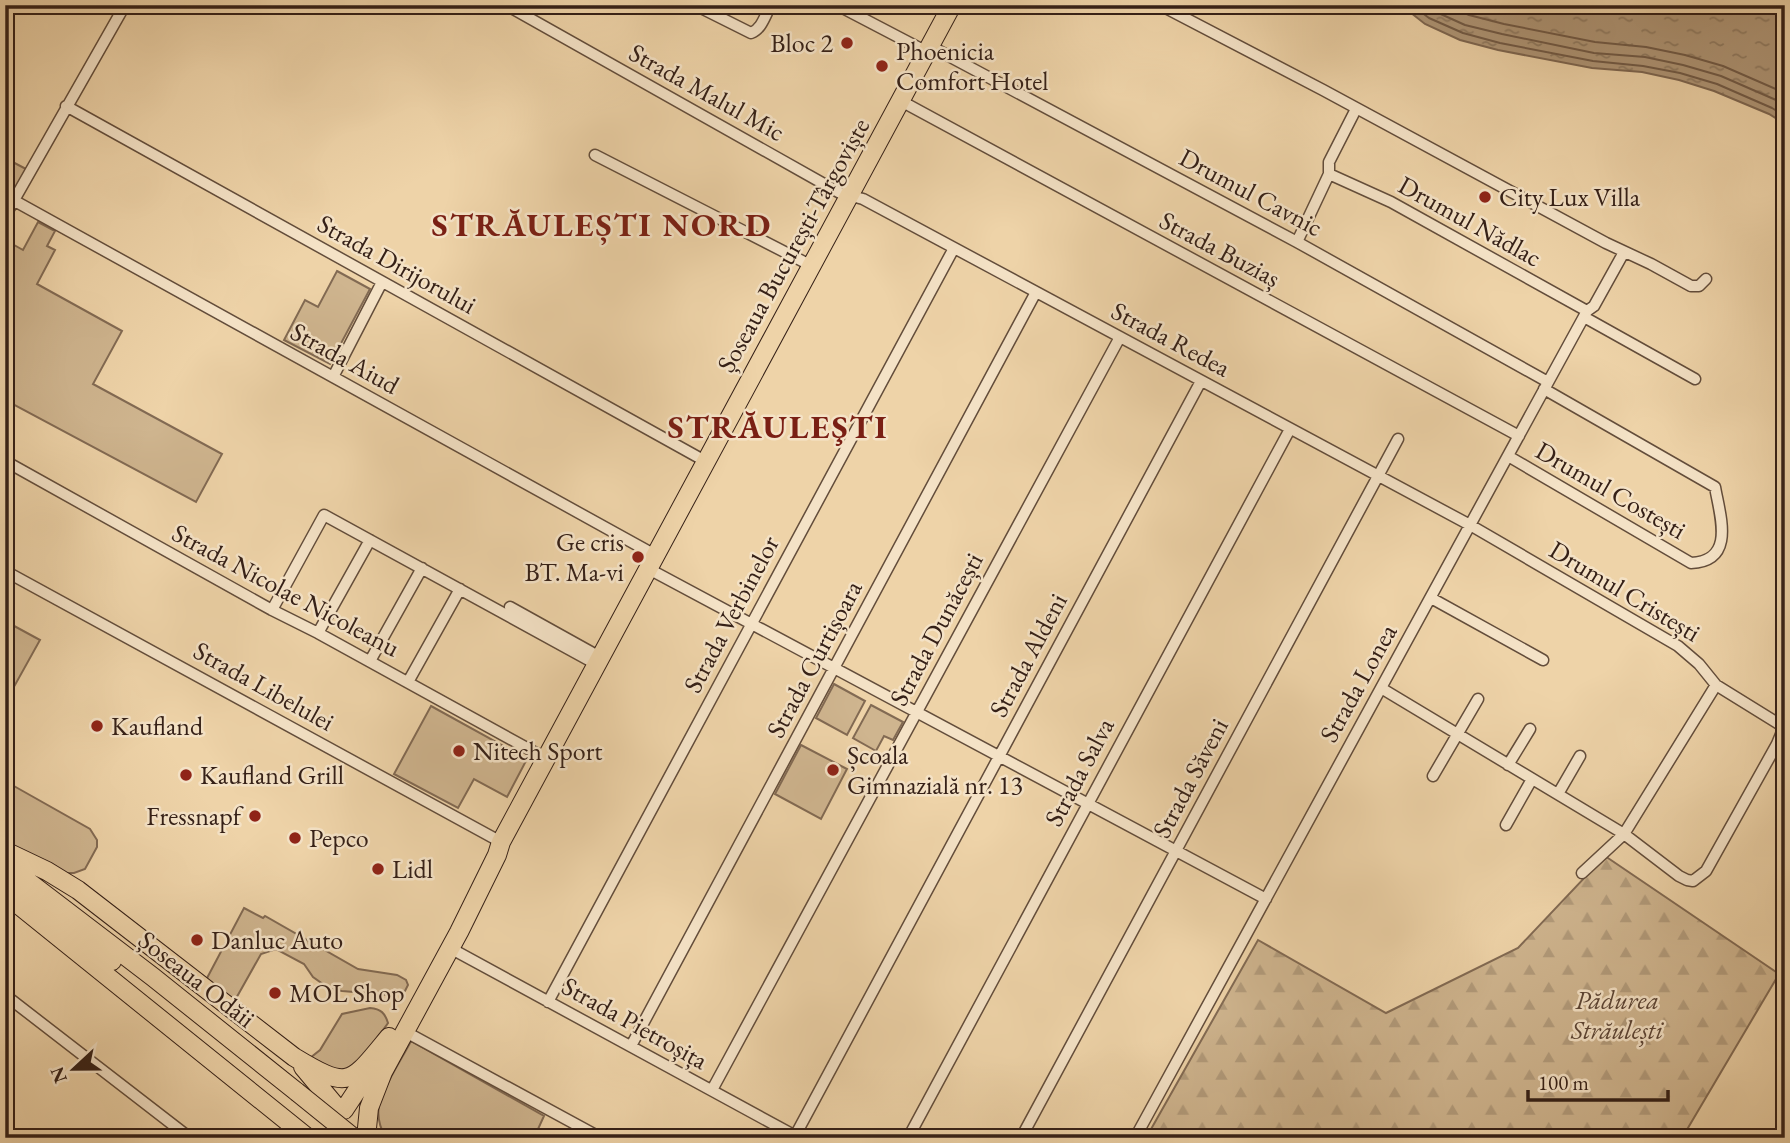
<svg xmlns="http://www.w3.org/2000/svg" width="1790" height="1143" viewBox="0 0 1790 1143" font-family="'EB Garamond',serif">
  <defs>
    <pattern id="forest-firs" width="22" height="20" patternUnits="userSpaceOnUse" patternTransform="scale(1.75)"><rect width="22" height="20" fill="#cfb58f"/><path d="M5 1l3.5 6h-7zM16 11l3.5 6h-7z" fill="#b29b7b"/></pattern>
    <pattern id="water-ripples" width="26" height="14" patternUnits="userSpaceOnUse" patternTransform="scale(1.75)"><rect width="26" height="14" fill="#af9677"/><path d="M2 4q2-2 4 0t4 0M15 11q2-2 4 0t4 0" fill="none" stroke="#8f7a61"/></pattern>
  </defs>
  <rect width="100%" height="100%" fill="#eed3a8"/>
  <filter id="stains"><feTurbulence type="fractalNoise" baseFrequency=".00286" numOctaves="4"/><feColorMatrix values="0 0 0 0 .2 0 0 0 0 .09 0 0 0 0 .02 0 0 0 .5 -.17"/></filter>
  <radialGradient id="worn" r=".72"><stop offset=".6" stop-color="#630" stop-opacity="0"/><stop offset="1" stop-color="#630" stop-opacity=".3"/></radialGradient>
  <!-- green -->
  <path fill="#cfb58f" stroke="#826a53" stroke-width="2" d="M5,158L28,170L5,215Z
    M38,222L55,231L47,246L55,250L37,284L122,331L93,384L222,454L196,502L5,400V240L23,250Z
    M337,271L370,289L330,364L284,340L305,300L318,307Z
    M5,621L40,640L5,703Z
    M834,684L865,701L847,735L816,718Z
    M871,705L903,722L893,740L884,736L876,751L853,738Z
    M431,706L527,759L507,797L474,779L458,808L394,774Z
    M801,745L847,769L821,819L775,794Z
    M5,781L90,829L97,840V847L85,869L74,873H65L5,845Z
    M244,908L263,918L265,916L358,969L397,975L406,980L408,985L405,991L389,995L342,991L330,989L313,977L304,964L276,949L261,954L234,1002L206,980Z
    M370,1008C381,1009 385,1013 388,1023L360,1062L343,1073L310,1058L320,1050L342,1014Z
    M411,1041L544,1116L534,1138H386C380,1128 377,1117 379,1106C381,1090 403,1057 411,1041Z"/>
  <!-- forest -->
  <path fill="url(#forest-firs)" stroke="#826a53" stroke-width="2" d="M1605,856L1779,974L1682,1138H1146L1258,940L1386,1013L1518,948Z"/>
  <!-- water -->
  <path fill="url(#water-ripples)" stroke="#7e6751" stroke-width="2" d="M1401,5H1785V124L1769,114L1714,91L1679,80L1642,72L1592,68L1498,50L1460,40L1425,24Z"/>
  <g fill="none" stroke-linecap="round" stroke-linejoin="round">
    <!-- shore -->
    <path stroke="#725b47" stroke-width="2" d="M1412,5L1429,18L1463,33L1500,43L1593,61L1643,66L1680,73L1717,84L1772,108L1785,116
      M1426,5L1434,11L1465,25L1502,34L1594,53L1645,57L1683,65L1721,76L1776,100L1785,105
      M1447,5L1469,15L1504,24L1595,42L1646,47L1685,55L1723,66L1785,93"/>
    <defs>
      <path id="street" d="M506,5L840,193L863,199L1470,525L1678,646L1699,664L1716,685L1784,727L1777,744L1706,871L1693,881L1687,880L1679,876L1624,834L1381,688
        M695,5L751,33C762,29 765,15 771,5
        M837,5L927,52
        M1160,5L1323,90L1606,243L1651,264L1691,286H1699L1706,279
        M930,46L1297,242L1548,382
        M901,101L1519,436
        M66,106L705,461
        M595,155L812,266
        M1329,174L1391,202L1587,311
        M13,200L655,555
        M5,216L125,5
        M1297,242L1329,174V162L1356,109
        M1584,317L1695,379
        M333,377L382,282
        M1508,456L1691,563C1736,561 1720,516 1715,487L1544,389
        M5,461L272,610L318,633L545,758
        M647,568L1266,899
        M5,571L501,842
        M1431,598L1543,660
        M510,607L600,657
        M272,610L324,515L596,664
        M318,633L370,540
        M370,661L422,568
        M408,682L460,589
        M1508,765L1530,729
        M1433,776L1478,699
        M1558,794L1580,756
        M1506,825L1532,779
        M1582,873L1624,834L1716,685
        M450,948L799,1138
        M5,995L190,1138
        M548,1002L954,248
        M404,1031L601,1138
        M631,1046L1036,292
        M712,1090L1120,337
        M795,1136L1201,381
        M908,1138L1290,429
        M1021,1138L1398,439
        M1135,1138L1587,311L1594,306L1624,252"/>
      <path id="primary" d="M5,851L47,871L78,890L294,1057C350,1091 350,1084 389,1037
        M5,864L153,977L297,1092
        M5,881L112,961
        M5,894L308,1138
        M303,1067L339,1110
        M344,1110L375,1063
        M367,1128L369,1108L383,1072L459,932L497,855L501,842L952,5"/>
    </defs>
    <!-- street casing -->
    <use href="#street" stroke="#634d3b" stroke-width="13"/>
    <!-- primary casing -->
    <use href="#primary" stroke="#352017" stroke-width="20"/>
    <!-- street -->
    <use href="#street" stroke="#f4e2c6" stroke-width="10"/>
    <!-- primary -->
    <use href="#primary" stroke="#eed3a8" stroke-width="18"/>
    <defs>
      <path id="primary-bridge" d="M297,1092L354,1138"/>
    </defs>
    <!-- primary-bridge casing -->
    <use href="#primary-bridge" stroke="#352017" stroke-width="20" stroke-linecap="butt"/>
    <!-- primary-bridge -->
    <use href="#primary-bridge" stroke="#eed3a8" stroke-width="18"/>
  </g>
  <!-- markers -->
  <g fill="#8f2418" stroke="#f4e2c6" stroke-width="2.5">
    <circle cx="847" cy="43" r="7"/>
    <circle cx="882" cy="66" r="7"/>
    <circle cx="1485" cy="197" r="7"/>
    <circle cx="638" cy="557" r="7"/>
    <circle cx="97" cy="726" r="7"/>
    <circle cx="459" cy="751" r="7"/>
    <circle cx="833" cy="770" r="7"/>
    <circle cx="186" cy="775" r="7"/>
    <circle cx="255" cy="816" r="7"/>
    <circle cx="295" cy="838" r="7"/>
    <circle cx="378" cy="869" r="7"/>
    <circle cx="197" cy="940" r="7"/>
    <circle cx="275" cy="993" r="7"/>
  </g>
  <g text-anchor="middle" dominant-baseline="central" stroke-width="5" stroke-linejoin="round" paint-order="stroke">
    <!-- poi labels -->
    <g font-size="26" fill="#352017" stroke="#f4e2c6" text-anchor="start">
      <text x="833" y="43" text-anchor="end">Bloc 2</text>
      <text x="896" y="51">Phoenicia<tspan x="896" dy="30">Comfort Hotel</tspan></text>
      <text x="1499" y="197">City Lux Villa</text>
      <text x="624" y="542" text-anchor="end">Ge cris<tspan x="624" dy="30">BT. Ma-vi</tspan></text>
      <text x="111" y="726">Kaufland</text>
      <text x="473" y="751">Nitech Sport</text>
      <text x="847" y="755">Școala<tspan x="847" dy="30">Gimnazială nr. 13</tspan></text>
      <text x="200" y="775">Kaufland Grill</text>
      <text x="241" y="816" text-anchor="end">Fressnapf</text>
      <text x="309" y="838">Pepco</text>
      <text x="392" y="869">Lidl</text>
      <text x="211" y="940">Danluc Auto</text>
      <text x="289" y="993">MOL Shop</text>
    </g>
    <!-- street labels -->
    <g font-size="26" fill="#352017" stroke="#f4e2c6">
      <text transform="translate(707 92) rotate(29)">Strada Malul Mic</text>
      <text transform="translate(1251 192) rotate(28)">Drumul Cavnic</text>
      <text transform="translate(1470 221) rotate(29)">Drumul Nădlac</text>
      <text transform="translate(793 245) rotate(-61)">Șoseaua București-Târgoviște</text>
      <text transform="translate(1220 249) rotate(28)">Strada Buziaș</text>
      <text transform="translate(397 264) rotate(29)">Strada Dirijorului</text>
      <text transform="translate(1171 339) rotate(28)">Strada Redea</text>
      <text transform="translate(345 358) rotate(29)">Strada Aiud</text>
      <text transform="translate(1611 490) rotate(30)">Drumul Costești</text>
      <text transform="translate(286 590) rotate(28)">Strada Nicolae Nicoleanu</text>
      <text transform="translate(1625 591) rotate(31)">Drumul Cristești</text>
      <text transform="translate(731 614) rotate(-62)">Strada Verbinelor</text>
      <text transform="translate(936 629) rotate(-62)">Strada Dunăcești</text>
      <text transform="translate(1028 655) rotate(-62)">Strada Aldeni</text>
      <text transform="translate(814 659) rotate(-62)">Strada Curtișoara</text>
      <text transform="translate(1358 683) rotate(-61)">Strada Lonea</text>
      <text transform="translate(264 686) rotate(29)">Strada Libelulei</text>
      <text transform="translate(1079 772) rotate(-62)">Strada Salva</text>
      <text transform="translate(1190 778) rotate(-62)">Strada Săveni</text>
      <text transform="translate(197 979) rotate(38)">Șoseaua Odăii</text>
      <text transform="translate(635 1023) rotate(29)">Strada Pietroșița</text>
    </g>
    <!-- park labels -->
    <g font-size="26" font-style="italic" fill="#5c4535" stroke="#f4e2c6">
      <text x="1617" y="1000">Pădurea<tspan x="1617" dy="30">Străulești</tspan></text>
    </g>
    <!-- district labels -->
    <g font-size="33" font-weight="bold" letter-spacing="2" fill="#7a1f14" stroke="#f4e2c6">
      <text x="602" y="224">STRĂULEȘTI NORD</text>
      <text x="778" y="426">STRĂULEŞTI</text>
    </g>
  </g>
  <!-- margin -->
  <rect width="1790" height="1143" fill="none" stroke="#eed3a8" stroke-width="28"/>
  <rect x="7" y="7" width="1776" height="1129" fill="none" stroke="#352017" stroke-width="3.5"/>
  <rect x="14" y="14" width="1762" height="1115" fill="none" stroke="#352017" stroke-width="2"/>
  <!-- north arrow -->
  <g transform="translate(74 1069) rotate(248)" stroke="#f4e2c6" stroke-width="5" paint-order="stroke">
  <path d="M0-5L12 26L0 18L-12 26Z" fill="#352017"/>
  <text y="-10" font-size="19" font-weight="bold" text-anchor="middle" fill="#352017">N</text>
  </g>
  <!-- scale -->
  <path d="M1528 1090v10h140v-10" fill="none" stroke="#352017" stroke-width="3.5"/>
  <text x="1538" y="1090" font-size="21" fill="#352017" stroke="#f4e2c6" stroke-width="5" paint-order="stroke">100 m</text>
  <rect width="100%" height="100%" filter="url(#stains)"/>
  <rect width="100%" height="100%" fill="url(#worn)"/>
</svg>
